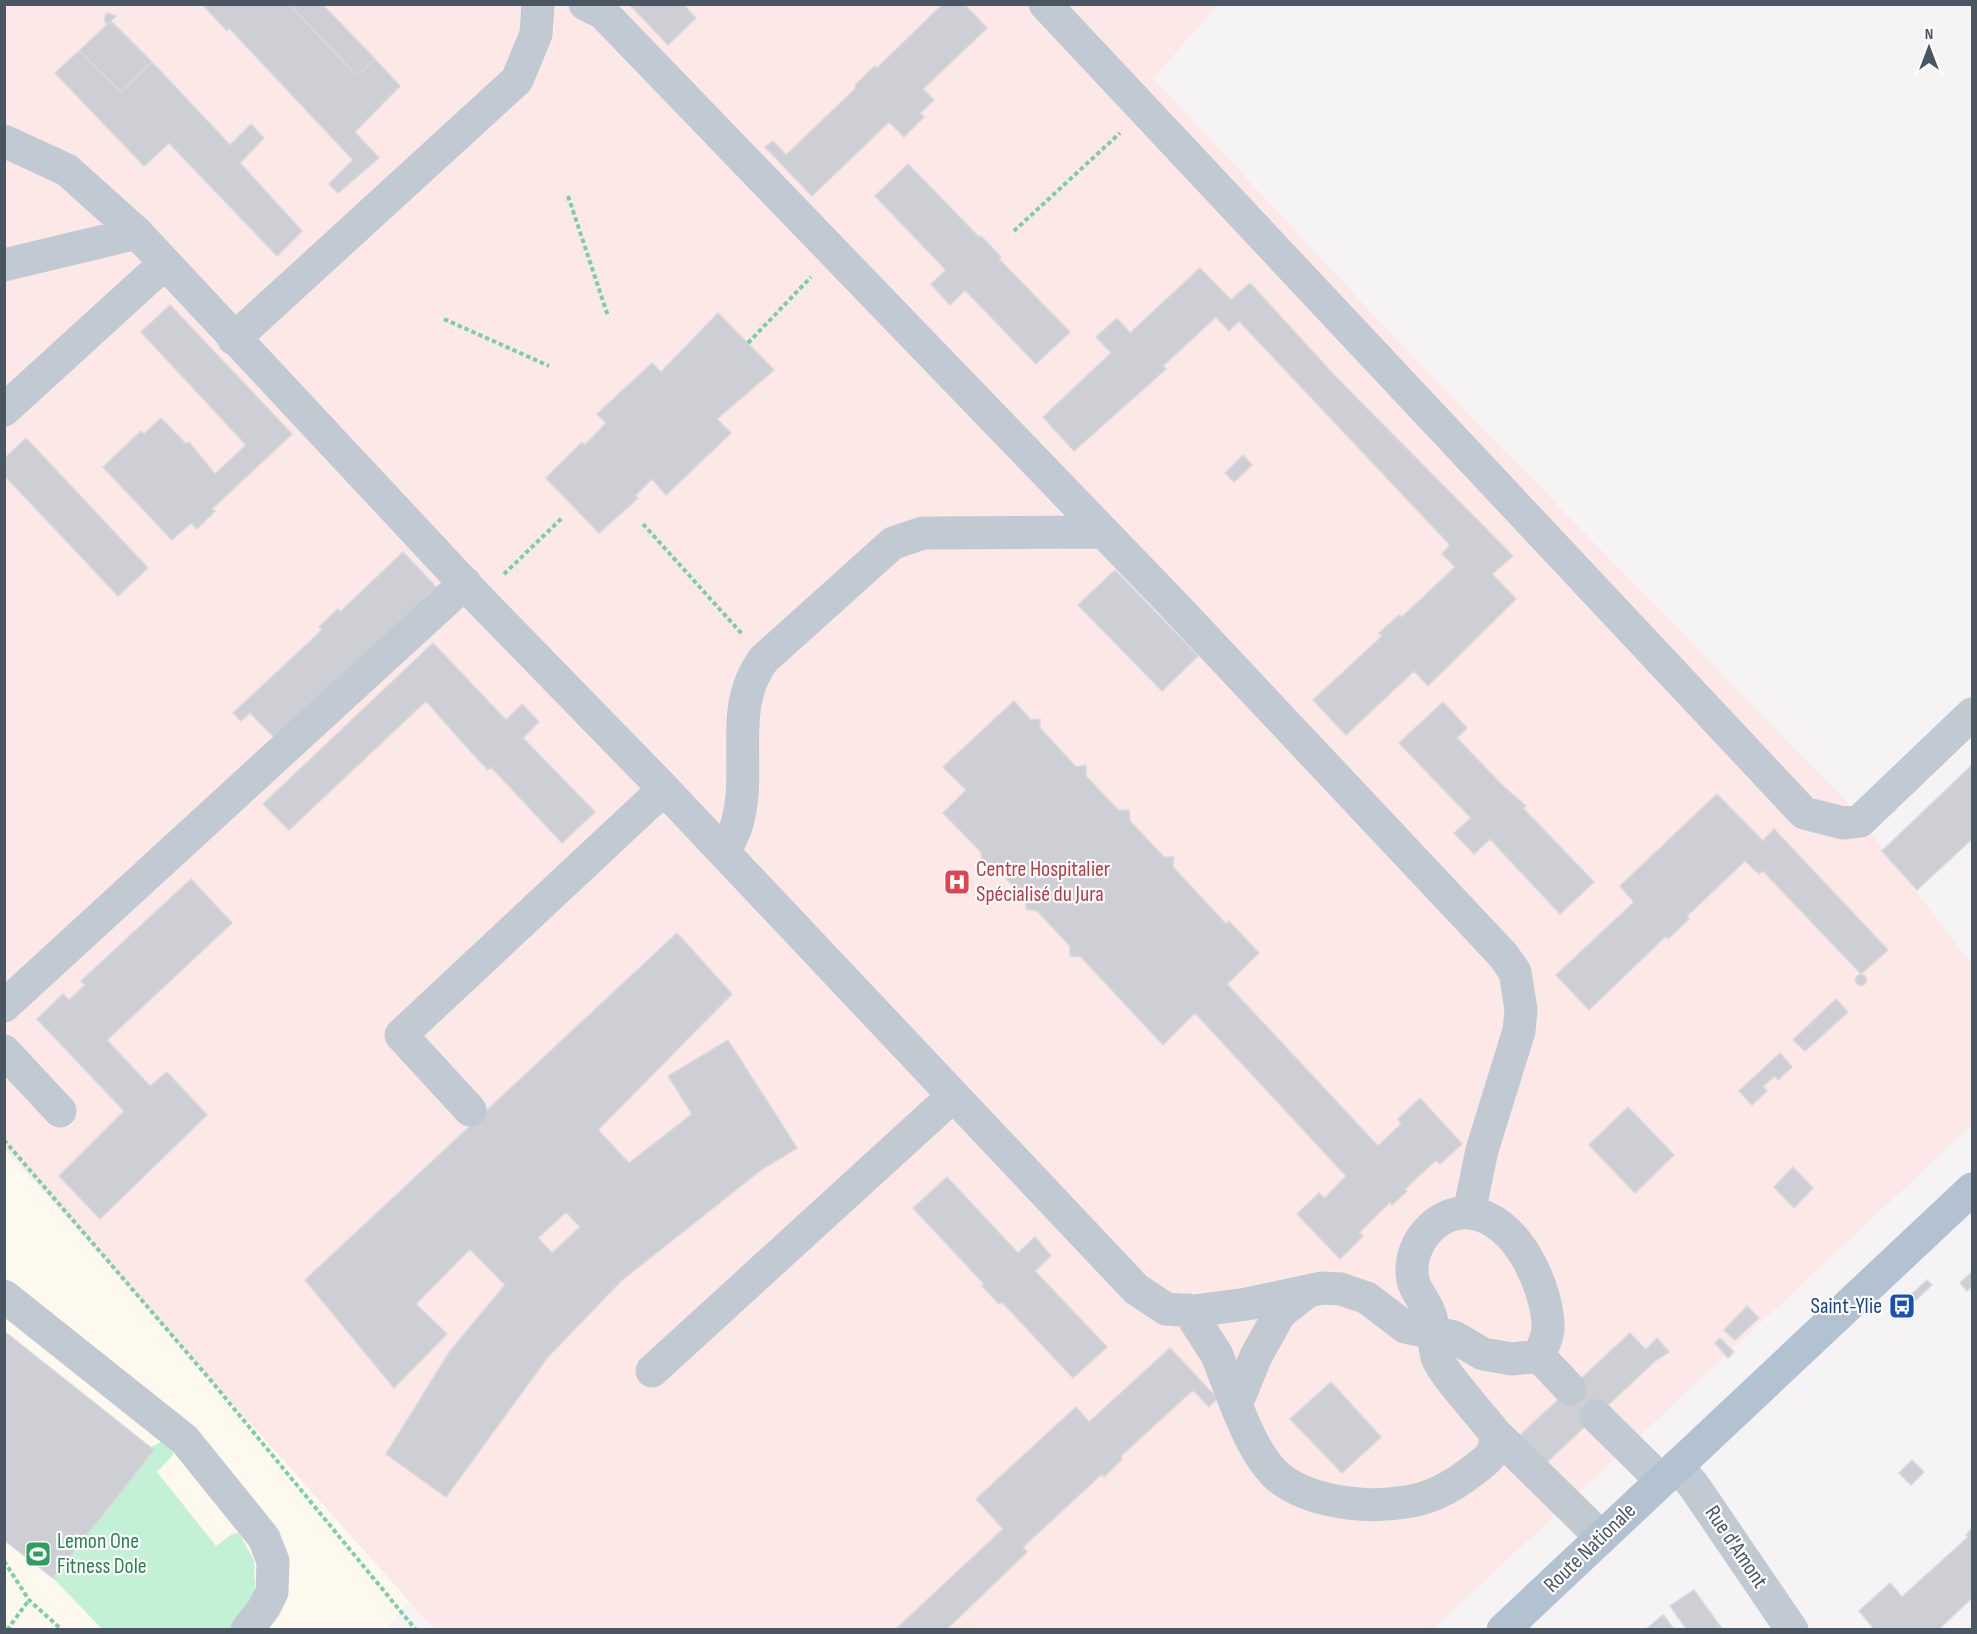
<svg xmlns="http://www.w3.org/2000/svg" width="1977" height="1634" viewBox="0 0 1977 1634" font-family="'Sofia Sans Condensed',sans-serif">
  <rect width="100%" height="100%" fill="#f5f3f3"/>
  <!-- commercial -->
  <path fill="#fdf9ef" d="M4,1148L409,1600L386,1629H5Z"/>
  <!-- medical -->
  <path fill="#fce8e6" d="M4,5H1218L1153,78L1409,353L1845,800L1972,964V1125L1433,1629H434L5,1148Z"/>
  <!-- green -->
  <path fill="#c3f1d5" d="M163,1441L174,1454L157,1472L216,1546L232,1534L239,1533L254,1560L255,1584L254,1593L231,1629L103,1630L53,1578L154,1450L151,1447Z"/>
  <!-- building -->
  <path fill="#cdcfd5" stroke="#d7d9de" stroke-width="1.5" fill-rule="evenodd" d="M202,4H289L357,76L375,59L400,86L355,132L379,158L338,193L329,184L353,160L229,28L227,31Z
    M289,4H322L375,59L357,76Z
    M629,4H683L696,18L668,45Z
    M943,4H964L987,28L923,89L934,100L920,113L924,117L904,137L889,122L812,196L765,147L773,141L786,155L856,88L855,85L875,66L877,68Z
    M107,13L116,16L107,25L104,19Z
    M111,21L152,62L121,92L79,51Z
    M79,51L121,92L152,62L230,145L251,124L264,138L240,163L302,231L277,256L169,143L144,166L55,73Z
    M908,164L979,237L981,236L1001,257L999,259L1070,332L1036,364L965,290L950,305L931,284L946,270L875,196Z
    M1200,268L1231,300L1250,283L1334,375L1513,556L1492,574L1516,599L1428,686L1414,671L1346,735L1313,700L1382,636L1379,633L1399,615L1402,617L1455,567L1442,554L1450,545L1239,321L1229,331L1216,317L1163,366L1166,369L1074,451L1043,417L1111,353L1096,337L1117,318L1130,333Z
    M170,305L292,434L212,509L215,511L197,529L191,523L172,540L103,467L141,431L144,434L161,418L186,444L189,442L215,474L246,445L141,332Z
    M718,313L774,370L717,419L731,433L666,495L652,479L635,496L638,498L599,533L546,478L582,442L585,445L606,423L597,414L652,363L661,372Z
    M26,438L148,568L118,596L4,475V459Z
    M1243,455L1252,465L1234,482L1225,473Z
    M403,552L436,587L275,738L250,713L241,721L233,713L322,630L319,627L338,609L340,612Z
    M1115,570L1198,656L1162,691L1078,605Z
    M433,643L506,720L522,704L539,722L523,738L595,812L562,843L491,767L488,770L471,752L426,701L289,830L263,804Z
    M1014,701L1031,720L1040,719V728L1076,767L1086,765V776L1118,810H1129L1130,821L1164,857H1174L1173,867L1226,924L1229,921L1259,953L1227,984L1378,1146L1401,1124L1398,1119L1420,1098L1462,1144L1440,1164L1436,1160L1405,1189L1407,1191L1392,1205L1390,1202L1359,1233L1363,1236L1340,1259L1297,1214L1319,1193L1325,1198L1346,1176L1195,1013L1163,1045L1081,957L1070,956V946L1037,911L1026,909V899L992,864H982L981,852L943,813L966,790L943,767Z
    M1443,702L1467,728L1457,738L1503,786L1526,806L1523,808L1594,882L1560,914L1490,839L1474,854L1454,833L1471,818L1399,743Z
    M1972,765V839L1917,890L1882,851Z
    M1717,794L1763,841L1774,829L1888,950L1861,974L1763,871L1759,874L1745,861L1687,916L1689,919L1668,939L1666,936L1589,1010L1556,975L1634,902L1620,886Z
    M191,879L232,923L107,1040L150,1086L167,1072L207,1115L100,1219L59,1176L124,1111L37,1019L63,994L69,1000L85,985L81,981Z
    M677,933L732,994L598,1130L629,1163L692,1114L668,1076L728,1040L797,1148L761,1170L621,1281L547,1358L446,1497L386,1454L450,1351L505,1285L470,1249L416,1304L447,1334L394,1388L305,1280ZM566,1212L580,1227L552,1253L538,1238Z
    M1855.5 980a5.5 5.5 0 1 1 11 0a5.5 5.5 0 1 1-11 0Z
    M1836,999L1848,1012L1805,1051L1793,1040Z
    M1780,1053L1792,1067L1778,1080L1775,1076L1763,1086L1767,1091L1752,1105L1739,1091Z
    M1628,1107L1674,1155L1635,1193L1589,1145Z
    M1793,1167L1813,1188L1794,1208L1774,1187Z
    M947,1177L1018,1253L1035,1237L1051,1256L1035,1271L1107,1347L1073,1378L1002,1302L999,1304L982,1286L984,1284L913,1208Z
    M1972,1272V1286L1967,1291L1960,1283Z
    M1927,1280L1932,1285L1916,1300L1911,1295Z
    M1747,1306L1759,1318L1735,1340L1724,1330Z
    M4,1331L154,1450L53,1578L4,1540Z
    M1630,1333L1646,1350L1657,1338L1669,1352L1654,1362L1545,1464L1519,1436Z
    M1720,1338L1734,1352L1728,1358L1715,1343Z
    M1170,1348L1217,1398L1209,1407L1193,1390L1121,1456L1122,1459L1104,1477L1102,1474L1023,1547L1027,1552L946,1630H895L1003,1529L976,1499L1076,1407L1089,1422Z
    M1331,1382L1381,1437L1342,1473L1290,1419Z
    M1912,1460L1924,1472L1911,1485L1899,1473Z
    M1972,1528V1598L1938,1630H1875L1859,1611L1890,1583L1902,1597L1968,1537L1966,1535Z
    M1694,1590L1723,1630H1687L1670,1606Z
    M1663,1615L1675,1630H1645Z"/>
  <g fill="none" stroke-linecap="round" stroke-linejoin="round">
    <!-- path -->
    <path stroke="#7ad0a6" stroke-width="4" stroke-dasharray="4.5 3" stroke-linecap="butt" d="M568,196L608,316
      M1014,231L1120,133
      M444,319L549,366
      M748,343L811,277
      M643,524L742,634
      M504,574L562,518
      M4,1140L213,1383L416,1630
      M4,1561L29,1600L62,1630
      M7,1630L29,1600"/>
    <!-- minor -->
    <path stroke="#c1cad2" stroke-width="33" d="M585,4L603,13L1172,603L1503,955L1515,972L1521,1010L1519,1031L1482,1150L1469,1213
      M1045,4L1804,813L1843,823L1860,821L1972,714
      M4,141L67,170L137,233L478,598L664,789L1136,1289L1166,1309L1194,1311L1247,1304L1322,1288L1341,1289L1367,1298L1405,1327L1454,1337L1483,1354L1512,1359L1539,1356
      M4,265L137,233
      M234,339L517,80L536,34L538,4
      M4,410L164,264
      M724,852C728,844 733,836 736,827C754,771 726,708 764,659L893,543L923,533L1103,532
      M4,1006L465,583
      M4,1051L60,1111
      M470,1110L401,1035L664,789
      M1307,1292L1280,1313L1256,1356L1236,1405C1246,1429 1256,1454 1274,1473C1303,1502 1366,1509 1405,1502C1429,1499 1452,1487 1471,1472C1487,1460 1498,1454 1495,1433C1483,1417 1442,1373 1437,1357C1433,1343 1435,1325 1429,1312C1425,1301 1415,1291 1413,1280C1406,1247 1435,1210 1470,1213C1517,1218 1549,1289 1548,1330C1547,1339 1542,1348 1539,1356
      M4,1296L185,1440L264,1538L273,1561L272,1592L264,1608L247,1630
      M1188,1310L1217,1355L1236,1405
      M1539,1356L1570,1389
      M652,1371L953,1096
      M1596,1416L1661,1480
      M1495,1433L1601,1537
      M1677,1466L1694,1486L1792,1630"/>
    <!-- major -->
    <path stroke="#b3c2d1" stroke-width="33" d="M1503,1630L1972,1189"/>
  </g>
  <!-- icons -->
  <defs>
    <symbol id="hospital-square" viewBox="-11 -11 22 22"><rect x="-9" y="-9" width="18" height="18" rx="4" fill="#e0444e" stroke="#fff"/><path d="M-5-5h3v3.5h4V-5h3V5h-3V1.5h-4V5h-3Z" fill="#fff"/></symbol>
    <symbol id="bus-square" viewBox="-11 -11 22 22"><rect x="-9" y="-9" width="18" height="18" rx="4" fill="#1a4fb4" stroke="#fff"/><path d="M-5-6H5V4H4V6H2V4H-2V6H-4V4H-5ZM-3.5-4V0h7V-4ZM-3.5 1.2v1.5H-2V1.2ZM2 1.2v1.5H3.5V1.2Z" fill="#fff"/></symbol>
    <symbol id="stadium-square" viewBox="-11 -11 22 22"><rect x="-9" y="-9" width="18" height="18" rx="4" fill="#2e9e5b" stroke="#fff"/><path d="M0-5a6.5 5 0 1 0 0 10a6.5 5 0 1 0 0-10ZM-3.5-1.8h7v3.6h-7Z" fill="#fff"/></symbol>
  </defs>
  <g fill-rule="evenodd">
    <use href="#hospital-square" x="942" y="867" width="30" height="30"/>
    <use href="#bus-square" x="1887" y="1291" width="30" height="30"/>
    <use href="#stadium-square" x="23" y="1539" width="30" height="30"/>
  </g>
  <g text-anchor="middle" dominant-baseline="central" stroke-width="4.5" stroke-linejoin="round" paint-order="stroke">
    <!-- health labels -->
    <g font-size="22" fill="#be3a42" stroke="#fff" text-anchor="start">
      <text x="976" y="869">Centre Hospitalier<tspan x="976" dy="25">Spécialisé du Jura</tspan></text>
    </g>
    <!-- transit labels -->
    <g font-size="22" fill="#164399" stroke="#fff" text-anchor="end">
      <text x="1882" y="1306">Saint-Ylie</text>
    </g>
    <!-- leisure labels -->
    <g font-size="22" fill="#27864d" stroke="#fff" text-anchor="start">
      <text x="57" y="1541">Lemon One<tspan x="57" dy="25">Fitness Dole</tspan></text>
    </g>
    <!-- street labels -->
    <g font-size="22" fill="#4a5661" stroke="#fff">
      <text transform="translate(1736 1547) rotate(56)">Rue d'Amont</text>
      <text transform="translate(1590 1548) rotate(-44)">Route Nationale</text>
    </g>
  </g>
  <!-- border -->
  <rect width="1977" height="1634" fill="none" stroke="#4a5661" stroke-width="12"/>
  <!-- north arrow -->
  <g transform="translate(1929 48)" stroke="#ffffff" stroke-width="4.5" paint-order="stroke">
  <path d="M0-4.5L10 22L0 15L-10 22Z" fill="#4a5661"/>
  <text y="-9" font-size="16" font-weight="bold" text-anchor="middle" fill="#4a5661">N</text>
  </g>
</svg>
